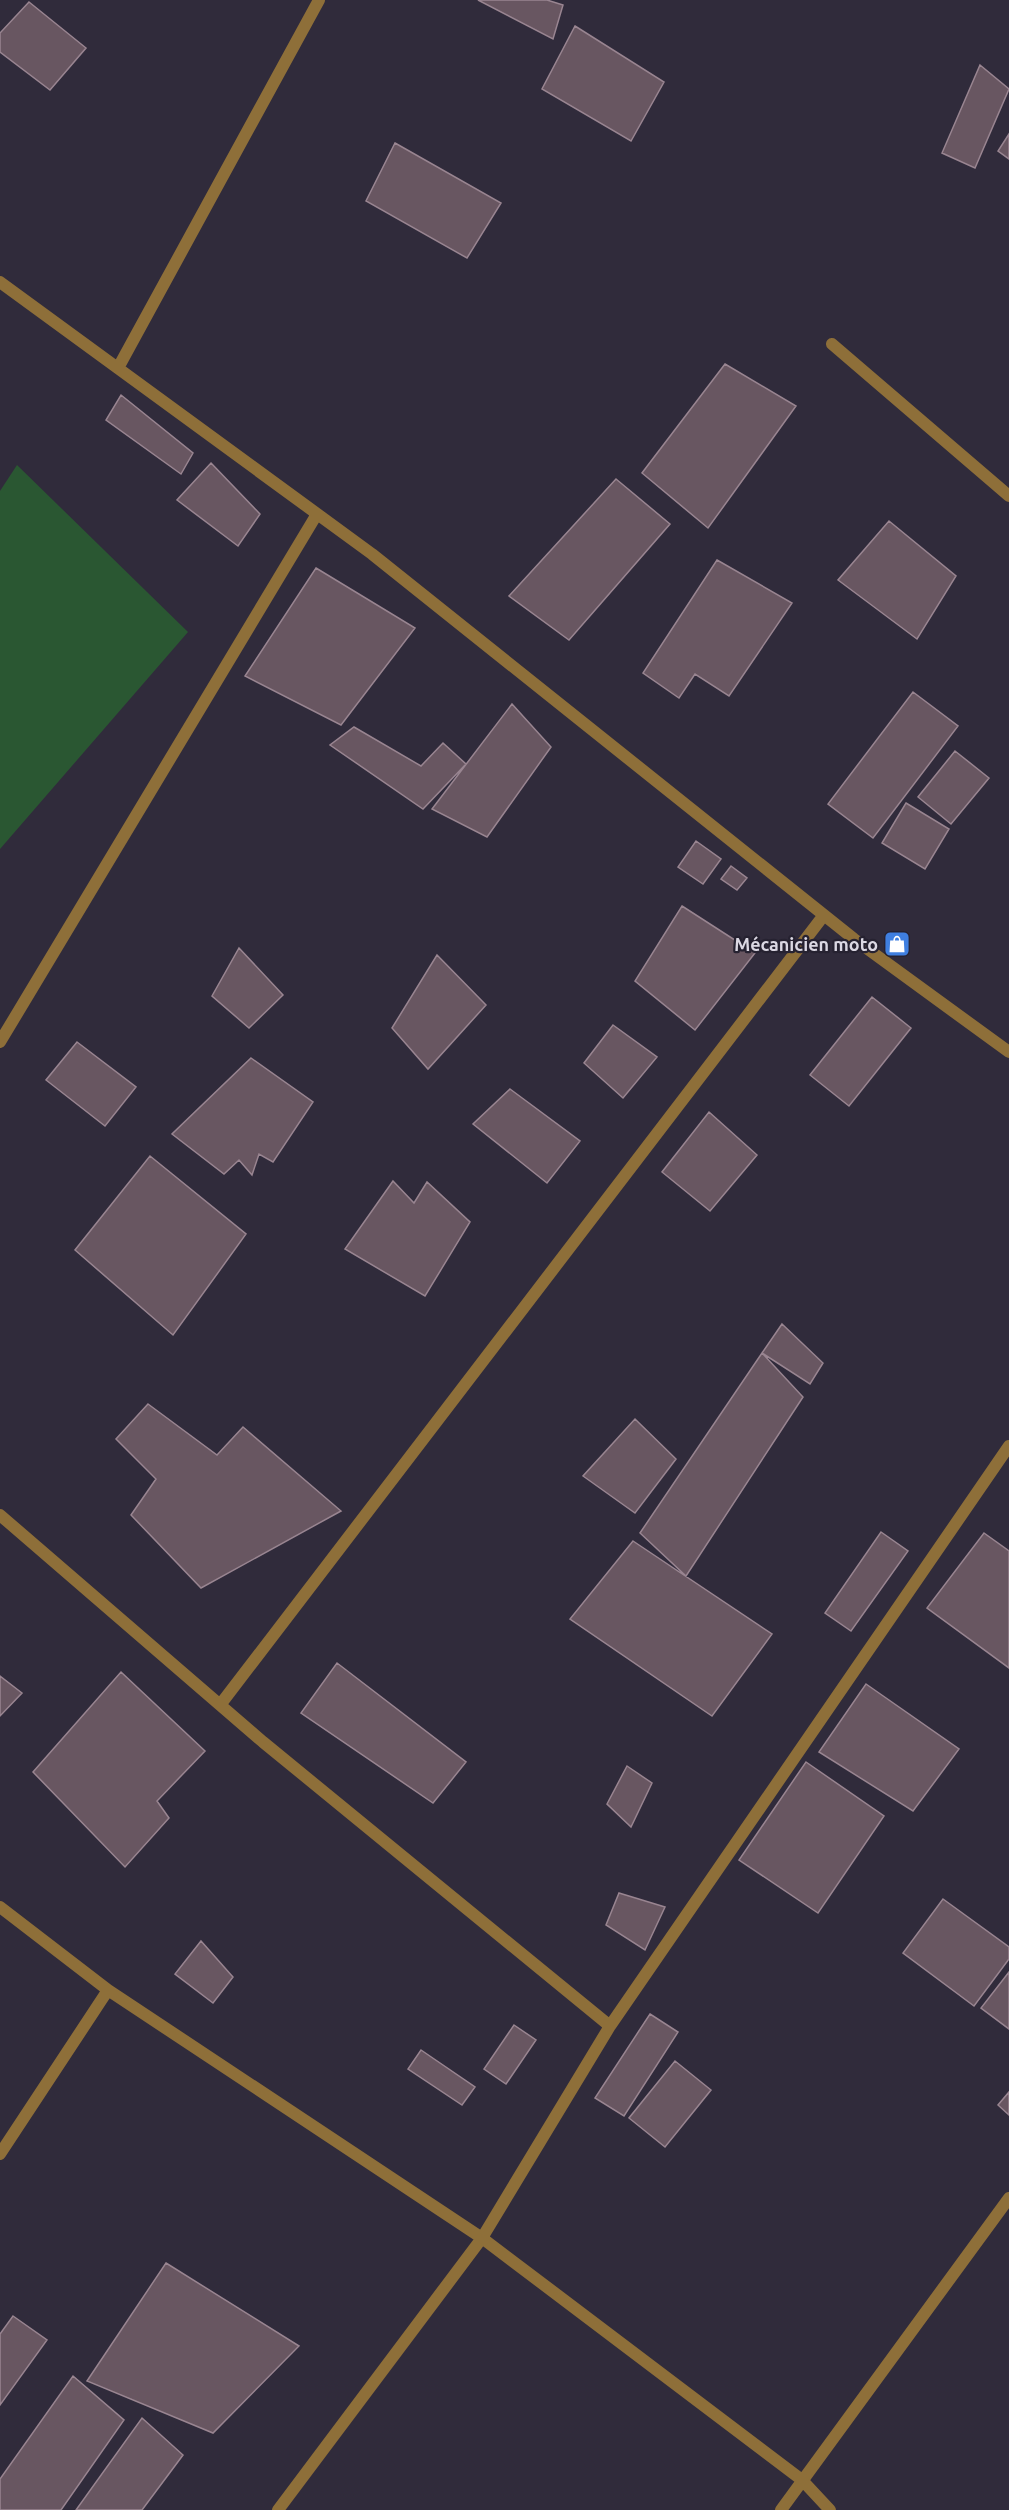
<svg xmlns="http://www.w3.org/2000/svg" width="1009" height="2510" viewBox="0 0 1009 2510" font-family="Ubuntu,sans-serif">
  <rect width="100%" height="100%" fill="#302b3b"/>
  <!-- green -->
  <path fill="#2a5732" d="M17,465L188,632L0,849V491Z"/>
  <!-- building -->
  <path fill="#685661" stroke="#998591" stroke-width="1.5" d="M478,0H547L563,5L553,39Z
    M29,2L86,48L50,90L0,52V33Z
    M575,26L664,82L631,141L542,89Z
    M980,65L1009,89L975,168L942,153Z
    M1009,134V159L998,151Z
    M395,143L501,203L467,258L366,201Z
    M725,364L796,406L708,528L642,473Z
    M121,395L193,453L181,474L106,420Z
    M211,463L260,514L238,546L177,500Z
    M616,479L670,524L569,640L509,596Z
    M889,521L956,576L917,639L838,580Z
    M717,560L792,603L729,696L695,674L679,698L643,673Z
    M316,568L415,628L341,725L245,676Z
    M913,692L958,726L873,838L828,804Z
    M512,704L551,747L487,837L432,809Z
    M354,727L421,766L443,743L466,764L423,809L330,745Z
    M955,751L989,778L951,824L918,797Z
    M906,803L949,829L925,869L882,843Z
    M696,841L721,859L703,884L678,867Z
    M731,866L747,878L737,890L721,879Z
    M682,906L755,953L695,1030L635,981Z
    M239,948L283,995L249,1028L212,996Z
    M437,955L486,1005L428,1069L392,1028Z
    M872,997L911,1028L849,1106L810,1075Z
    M613,1025L657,1057L623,1098L584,1063Z
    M77,1042L136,1087L105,1126L46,1080Z
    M251,1058L313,1102L273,1162L259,1154L252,1175L239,1160L224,1174L172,1134Z
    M510,1089L580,1141L547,1183L473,1124Z
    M709,1112L757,1155L710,1211L662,1172Z
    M150,1156L246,1234L173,1335L75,1250Z
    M393,1181L414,1203L427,1182L470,1222L425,1296L345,1249Z
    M782,1324L823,1363L810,1384L762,1353Z
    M762,1353L803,1397L686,1576L640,1533Z
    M148,1404L217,1455L243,1427L341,1511L201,1588L131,1515L156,1479L116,1439Z
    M635,1419L676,1459L635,1513L583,1476Z
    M881,1532L908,1551L851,1631L825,1613Z
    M984,1533L1009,1551V1668L927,1608Z
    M633,1541L772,1634L712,1716L570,1619Z
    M337,1663L466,1762L433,1803L301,1713Z
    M121,1672L205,1751L157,1801L169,1818L125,1867L33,1772Z
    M0,1676L22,1693L0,1716Z
    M866,1684L959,1749L913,1811L819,1752Z
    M806,1762L884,1816L818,1913L739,1860Z
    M627,1766L652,1783L631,1827L607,1804Z
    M619,1893L665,1907L645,1950L606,1925Z
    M943,1899L1009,1947V1959L974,2006L903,1953Z
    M201,1941L233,1977L213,2003L175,1974Z
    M1009,1972V2029L981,2008Z
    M650,2014L678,2032L624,2116L595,2098Z
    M514,2025L536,2040L506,2084L484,2069Z
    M421,2050L475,2087L462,2105L408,2069Z
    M675,2061L711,2090L665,2147L629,2118Z
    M1009,2092V2115L998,2105Z
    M166,2263L299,2346L213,2433L87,2381Z
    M13,2316L47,2340L0,2405V2334Z
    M73,2376L124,2420L61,2510H0V2479Z
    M142,2418L183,2455L142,2510H76Z"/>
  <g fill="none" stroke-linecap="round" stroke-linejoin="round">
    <!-- street -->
    <path stroke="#8e6f39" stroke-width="12" d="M0,282L372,554L854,939L1009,1052
      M832,344L1009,496
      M118,368L319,0
      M0,1042L317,514
      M0,1515L263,1742L610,2026
      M220,1705L824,915
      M0,1907L108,1990L482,2238L802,2480L830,2510
      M0,2154L108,1990
      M278,2510L482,2238L610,2026L1009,1446
      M781,2510L1009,2198"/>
  </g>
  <!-- icons -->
  <defs>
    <symbol id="shop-square" viewBox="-11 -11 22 22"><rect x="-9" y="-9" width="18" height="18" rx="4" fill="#3f7fe0" stroke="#262231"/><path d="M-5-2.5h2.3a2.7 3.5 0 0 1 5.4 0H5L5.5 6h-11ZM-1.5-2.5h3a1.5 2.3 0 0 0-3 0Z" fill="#fff"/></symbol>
  </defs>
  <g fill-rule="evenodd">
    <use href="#shop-square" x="882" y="929" width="30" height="30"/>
  </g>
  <g text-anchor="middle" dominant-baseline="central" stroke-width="4.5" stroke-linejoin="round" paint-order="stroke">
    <!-- poi labels -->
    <g font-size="18" font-weight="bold" fill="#dbd8e3" stroke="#262231" text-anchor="end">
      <text x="878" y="944">Mécanicien moto</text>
    </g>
  </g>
</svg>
